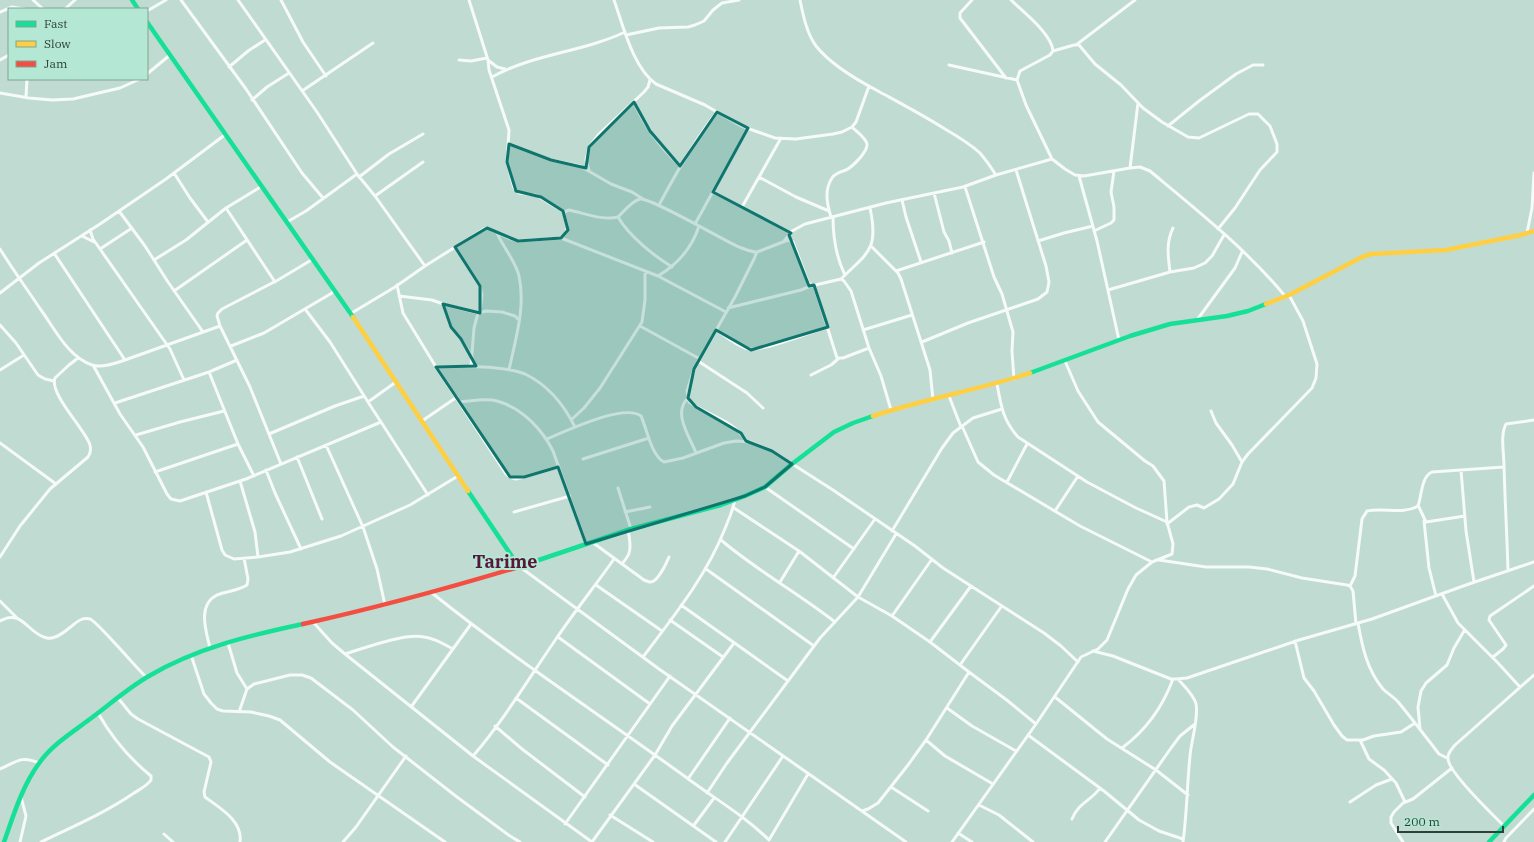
<svg xmlns="http://www.w3.org/2000/svg" width="1534" height="842" viewBox="0 0 1534 842" font-family="'IBM Plex Serif',serif">
  <rect width="100%" height="100%" fill="#c0dbd1"/>
  <g fill="none" stroke-linecap="round" stroke-linejoin="round">
    <!-- street -->
    <path stroke="#f6faf8" stroke-width="3" d="M33,0L43,9
      M181,0L246,89L302,173L323,198
      M238,0L317,112L357,174L375,196L425,266
      M281,0L303,42L326,76
      M469,0L488,60L489,70L509,130L507,162L514,188L519,193L536,195L564,212
      M614,0C623,25 633,68 656,84L705,105L741,126L775,138L796,139L833,134L842,132L852,127L856,122L869,86
      M800,0C803,15 807,34 816,46C831,65 857,80 878,91C900,103 923,115 945,129C957,136 969,143 980,153C986,160 991,167 996,175
      M972,0L960,13V18L1006,78
      M1011,0C1023,12 1052,34 1053,51L1050,55L1020,71L1017,80L1026,105L1052,159L1065,169L1075,175L1084,176L1130,168L1140,167L1150,171C1197,210 1246,249 1285,296
      M65,9L75,0
      M147,11L166,0
      M0,12L12,7L24,9
      M626,35L659,28L688,27L695,25L704,21L713,10L722,3L739,0
      M1076,45L1135,0
      M1053,51L1074,45H1079L1095,64L1121,85L1143,108L1162,122L1188,137L1199,138L1249,114H1258L1270,126L1277,144V152L1260,170L1235,208L1218,229
      M0,60L9,55
      M459,60L471,61L487,58
      M488,60L497,67L505,69
      M949,65L1017,80
      M229,67L248,51L265,40
      M147,74L170,55
      M492,77C533,54 583,52 625,32
      M302,91L373,43
      M0,93L29,98L52,100L73,99L120,88L140,79
      M26,97L27,79
      M252,100L267,87L289,73
      M634,102C644,126 661,148 680,166
      M1168,126L1199,101L1236,74L1253,65H1263
      M509,144L551,160L580,166L611,184L632,192L643,199
      M1130,168L1138,103
      M589,170L586,160L589,147L599,134L644,92L648,87L650,80
      M174,173L190,198L208,222
      M1079,176L1097,241L1119,340
      M359,177L389,154L423,134
      M759,177L796,197L829,211
      M965,187L994,277L1002,294L1013,332L1012,351L1014,379
      M713,192L791,233
      M934,193L944,232L949,241L952,253
      M375,196L423,162
      M902,200L906,217L921,262
      M659,205C676,173 694,141 717,112
      M742,207L781,138
      M226,208L275,282
      M119,211L145,246L168,282L203,332
      M618,217C629,236 653,255 672,267
      M831,217C827,204 824,190 832,178C835,173 841,172 846,170C852,167 868,152 867,144C866,138 857,132 852,127
      M833,217C833,237 836,257 845,275
      M287,222L306,211L357,174
      M695,224L748,128
      M90,230L93,239L170,349L184,380
      M1094,231L1111,223L1114,220V207L1111,192L1114,171
      M497,233C503,247 516,262 519,276C526,307 515,341 509,370
      M1527,233L1532,208L1534,173
      M82,236L94,242
      M561,238L658,276L726,312
      M784,241L792,231L805,224L886,203L963,187L996,175L1052,159
      M1038,241L1064,233L1093,226
      M455,247L480,286L482,295L480,312
      M872,247L898,273L901,279L930,370L933,400
      M0,249C13,270 27,289 41,310C55,329 68,357 92,365C103,368 116,363 125,360L220,326
      M100,249L132,228
      M54,253L125,360
      M154,260L186,240L226,208L262,186
      M896,271L984,242
      M1170,272C1168,256 1166,242 1173,228
      M658,276C678,264 692,248 699,226
      M841,279C868,252 879,250 870,208
      M397,285L403,313L436,367L506,474L510,477L516,479L558,467
      M814,285L837,358H843L869,348
      M1108,290L1170,272L1194,268L1205,263L1212,256L1224,235
      M174,291L247,240
      M0,293L39,263L100,224L166,179L226,134
      M399,296L432,300L446,305L478,313L486,311L502,312L515,316L519,320
      M443,304L451,327L461,339L472,357
      M728,308L801,290L811,286
      M305,309L330,342L368,402
      M350,314L395,287L425,266L484,229L487,228L508,238L518,241L561,238C573,227 564,224 564,212L569,210C584,213 603,221 618,217C624,211 632,201 640,199C650,197 723,240 739,247C745,249 750,252 757,252L788,240L793,242L808,282L811,286L841,279L844,281L851,291L869,348L881,376L891,410
      M1197,320L1235,268L1242,252
      M0,325L16,343L38,375L45,379L54,381
      M640,326L700,359
      M716,330C725,336 734,344 745,348C759,354 810,332 828,327
      M863,330L912,315
      M922,342L968,323L1038,299L1047,292L1049,282L1046,266L1016,170
      M231,346L264,333L332,293L334,289
      M698,361L747,393L763,408
      M93,365L120,414L143,447L167,494L171,499L180,501L246,479L381,422L368,402L396,382
      M471,366L474,328L478,313
      M436,367C460,366 503,365 525,374C548,385 564,405 575,427
      M0,370L24,355
      M209,372L238,444L254,476
      M811,375L831,365L838,359
      M997,384C1001,406 1003,420 1018,437L1087,482L1136,508L1167,522
      M949,396L961,427
      M688,398C672,413 690,437 696,453
      M460,402C472,401 486,398 497,401C522,408 542,429 553,451L586,544
      M115,403L209,372L237,360
      M1211,411L1216,423L1232,445L1242,462
      M571,420L584,408L600,388L642,322L645,300V271
      M422,421L457,397
      M381,422L428,495
      M962,426L978,462L994,475L1080,526L1152,562
      M269,434L335,406L364,396
      M136,435L180,422L224,411
      M547,439C566,431 624,403 641,416C647,429 651,455 664,462L683,458L724,443L736,441L750,442L772,451L833,490L915,546L943,568L1044,633L1061,646L1078,662
      M746,441C735,421 707,415 689,402L687,391L694,369L735,297L754,259L757,252
      M0,443L56,484
      M326,445L363,527L377,569L385,605
      M297,457L322,519
      M583,459L649,438
      M281,464L250,387L220,326L217,316L218,313L222,309L278,280L313,259
      M266,470L275,493L301,549
      M1461,470L1466,531L1474,582
      M155,472L238,444
      M240,481L255,532L258,557
      M1007,482L1027,444
      M765,487L854,549
      M618,488L631,529
      M206,492L222,550L225,555L234,559L258,557L290,552L341,536L410,505L458,476
      M1418,505L1426,522L1465,516
      M734,508L799,551L858,597L892,616L930,642L969,672L926,740L908,765L878,803L868,809L862,811
      M1055,511L1078,476
      M514,512L570,496
      M625,512L650,507
      M1424,521L1429,568L1436,596
      M1167,524L1189,507L1197,505L1204,508L1219,499L1233,484L1242,462L1248,454L1312,388L1316,378L1317,364L1303,321L1289,295
      M892,531L942,448L953,433L973,418L1002,409
      M721,540C756,570 798,593 835,622
      M592,542L644,580C644,580 649,582 650,582C657,583 666,564 669,557
      M0,557L20,526L50,489L88,457C90,454 91,449 90,445C85,429 49,394 55,378L69,365L78,358
      M1159,560L1206,567H1249L1267,569L1302,578L1347,585L1350,586L1353,591L1356,624
      M622,564C624,561 628,557 629,553C631,548 629,535 628,530
      M520,567L659,669L906,842
      M706,569L814,646
      M1508,571C1507,536 1505,501 1504,466C1504,453 1500,435 1506,424L1534,420
      M833,578L875,519
      M780,582L799,551
      M596,585L662,631
      M1350,586L1355,576L1362,519L1367,511C1383,507 1403,515 1418,506C1422,495 1421,477 1432,472L1504,467
      M432,593C514,659 602,716 687,778C715,799 745,816 769,840
      M1442,594L1458,623L1498,663L1520,687
      M0,601L17,618
      M681,605L788,681
      M892,616L932,559
      M670,620L723,657
      M0,621C23,608 27,634 47,638C56,640 67,630 73,625C78,621 83,617 90,619C96,620 138,670 147,678
      M313,622L332,643L345,654L473,756L592,842
      M1358,623C1362,646 1367,670 1383,689C1388,694 1394,697 1399,703C1413,720 1426,737 1439,754L1447,758
      M558,637L650,704
      M1295,641L1304,678L1314,691L1334,725L1342,736L1347,740H1363L1374,736L1401,732L1415,723
      M930,642L971,586
      M228,643L237,673L247,689
      M210,648C206,631 197,605 217,595C227,591 238,591 247,585L248,579L244,558
      M1093,651L1113,656L1171,679H1176L1187,678L1299,640L1372,619L1466,585L1534,562
      M345,654C365,648 404,633 424,637C434,638 444,644 453,649
      M191,655L204,694L211,703L217,709L223,711L251,712L269,716L280,720L330,762L445,842
      M643,657C673,617 705,578 724,531C728,521 733,511 735,499
      M1493,657L1503,649L1506,645L1489,620L1490,616L1534,586
      M960,665L1001,607
      M969,672L1008,701L1036,724
      M1178,679C1184,686 1194,695 1196,704C1199,718 1191,741 1190,756C1187,785 1187,813 1183,842
      M1055,697L1107,739L1156,770L1188,795
      M118,698L131,714L138,719L209,757L211,762L204,792L205,797C220,808 243,821 240,842
      M516,698L608,765
      M411,707L471,624
      M947,708L972,726L1016,751
      M239,712L247,689L254,684L290,675H302L311,678L353,710L393,747L457,797L510,836L520,842
      M495,726L522,749L585,797
      M1420,729L1418,707L1421,691L1426,683L1447,665L1454,648L1464,631
      M1028,735L1104,791L1139,820L1159,831L1183,839
      M926,740L945,756L993,784
      M1360,740L1369,759L1384,770L1396,783L1405,802
      M1122,748C1145,731 1163,706 1173,679
      M473,756C504,720 529,678 556,639C575,611 595,586 614,559
      M0,769C16,762 21,755 39,763
      M688,779L730,718
      M634,784L716,842
      M891,787L928,811
      M707,793L727,763L820,638L858,597L896,534
      M1350,802L1376,785L1392,779
      M979,805L999,815L1033,842
      M610,815L653,842
      M1072,819C1079,802 1091,801 1100,788
      M565,824L670,676
      M694,825L714,798
      M1504,826C1493,815 1448,772 1448,759C1447,753 1452,749 1455,745L1534,675
      M958,833L972,842
      M164,834L173,842
      M769,840L808,774
      M20,842L26,816L21,797
      M41,842C72,827 105,813 134,793C140,789 147,786 151,780V776C129,758 112,738 98,713
      M343,842L356,827L406,756
      M592,842L655,755L672,726L734,643
      M725,842L783,756
      M952,842L1036,724L1081,657L1098,649L1107,640L1128,589L1136,575L1152,562L1172,554L1173,544L1167,522L1164,481L1153,466L1145,461L1098,422L1078,391L1065,361
      M1105,842L1171,748L1180,736L1195,724
      M1403,842L1391,823V817L1394,812L1403,803L1413,799L1452,768
      M1504,842L1506,838L1534,809"/>
    <!-- fast -->
    <path stroke="#16e098" stroke-width="4.5" d="M132,0L138,9
      M147,22L353,317
      M1030,373L1130,336L1170,324L1227,316L1248,311L1266,304
      M468,491L519,567
      M515,568L631,529L721,505L745,496L765,487L792,464L834,432L853,423L873,416
      M4,842C14,814 22,786 40,762C53,744 73,732 90,719C109,705 128,688 149,676C196,648 251,635 303,624
      M1489,842L1534,795"/>
    <!-- slow -->
    <path stroke="#ffcf43" stroke-width="4.5" d="M1266,304L1289,295L1362,257L1371,254L1446,250L1521,235L1534,231
      M353,317L468,491
      M873,416C924,399 978,390 1030,373"/>
    <!-- jam -->
    <path stroke="#f24e42" stroke-width="4.5" d="M303,624C375,608 445,589 515,568"/>
  </g>
  <!-- marked area -->
  <path fill="#0f766e" fill-opacity="0.2" stroke="#0f766e" stroke-width="3" stroke-linejoin="round" d="M634,102L650,131L680,166L717,112L748,128L713,192L791,233L789,235L809,286L814,285L828,327L751,350L716,330L694,369L688,398L696,407L741,433L746,441L772,451L792,464L765,487L745,496L586,544L558,467L524,477H510L436,367L476,366L461,339L451,327L443,304L480,313V286L455,247L487,228L518,241L561,238L568,230L563,211L541,197L516,191L507,162L509,144L551,160L586,168L589,147Z"/>
  <g text-anchor="middle" dominant-baseline="central" stroke-width="4" stroke-linejoin="round" paint-order="stroke">
    <!-- town labels -->
    <g font-size="18" font-weight="bold" fill="#561739" stroke="#b4e7d4">
      <text x="505" y="561">Tarime</text>
    </g>
  </g>
  <!-- legend -->
  <rect x="8" y="8" width="140" height="72" fill="#b4e7d4" stroke="#7ea596"/>
  <rect x="16" y="21" width="20" height="6" fill="#16e098" stroke="#7ea596"/>
  <text x="44" y="28" font-size="12" fill="#2c4139">Fast</text>
  <rect x="16" y="41" width="20" height="6" fill="#ffcf43" stroke="#7ea596"/>
  <text x="44" y="48" font-size="12" fill="#2c4139">Slow</text>
  <rect x="16" y="61" width="20" height="6" fill="#f24e42" stroke="#7ea596"/>
  <text x="44" y="68" font-size="12" fill="#2c4139">Jam</text>
  <!-- scale -->
  <path d="M1398 826v6h105v-6" fill="none" stroke="#2c4139" stroke-width="2"/>
  <text x="1404" y="826" font-size="12" fill="#2c4139" stroke="#b4e7d4" stroke-width="3" paint-order="stroke">200 m</text>
</svg>
